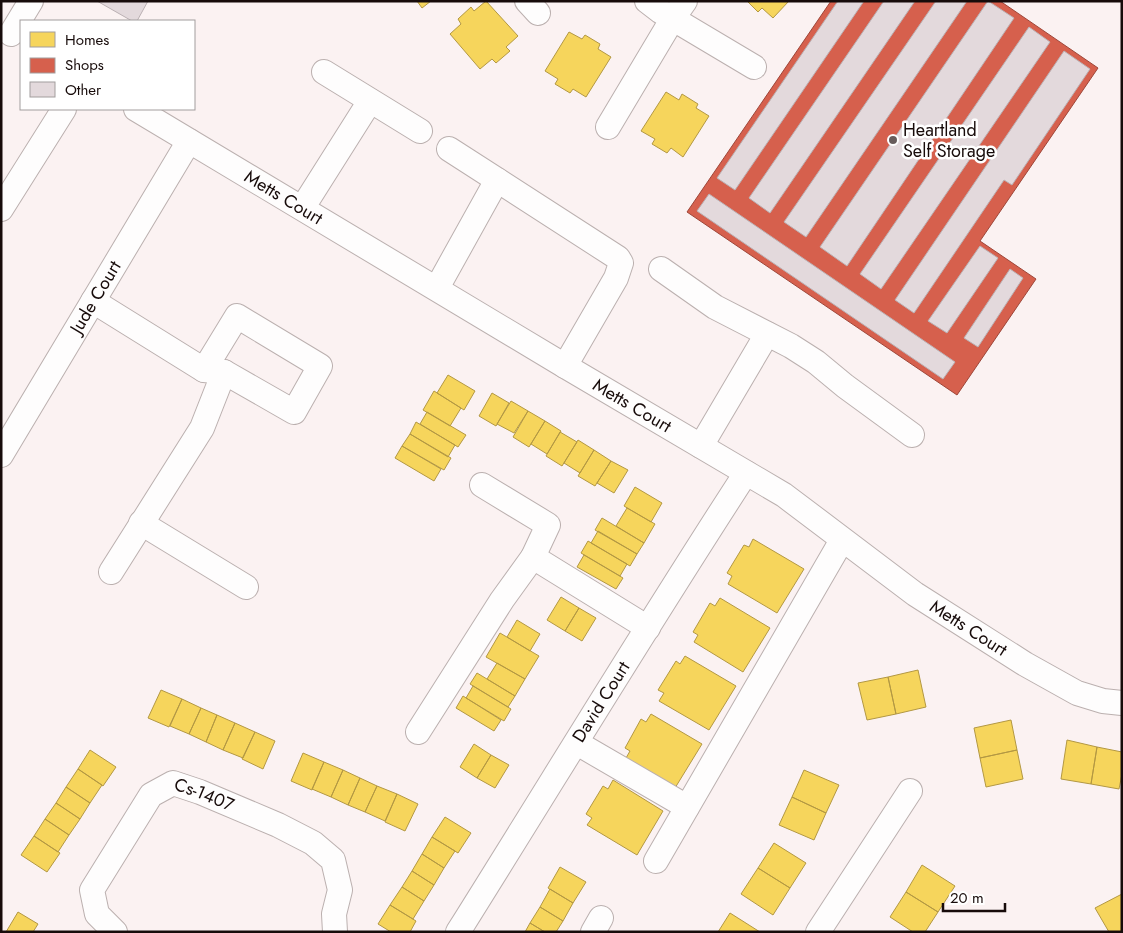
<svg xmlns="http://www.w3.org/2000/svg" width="1123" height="933" viewBox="0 0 1123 933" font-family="Jost,sans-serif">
  <rect width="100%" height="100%" fill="#fbf2f2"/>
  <!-- homes -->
  <path fill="#f6d55c" stroke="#b39843" d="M417,1H431L422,8Z
    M486,1L518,36L506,47L510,51L496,63L492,59L480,69L450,34L461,24L458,19L471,7L474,11Z
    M747,1H789L773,18L762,8L758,12Z
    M569,32L582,39L585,35L600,44L598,49L611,57L586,97L573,89L570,93L555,84L558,79L545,71Z
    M666,92L679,100L682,94L698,104L696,108L709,116L683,157L671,148L667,153L652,144L655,139L641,131Z
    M448,375L475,391L464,410L437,393Z
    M434,391L461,408L450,426L423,410Z
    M492,393L509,403L496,426L479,416Z
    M511,401L528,411L514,433L497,424Z
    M528,411L545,421L529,447L513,437Z
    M427,412L466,435L458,447L420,424Z
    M545,421L561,431L547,454L531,444Z
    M416,422L455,445L448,457L410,434Z
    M560,432L577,442L562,466L546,456Z
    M410,434L451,458L444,470L402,446Z
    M578,440L594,450L580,473L564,463Z
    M402,446L441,469L434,481L395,458Z
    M594,450L611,461L595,486L578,476Z
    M611,461L628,470L614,493L597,483Z
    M635,487L662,503L651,522L624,506Z
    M627,508L655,524L644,543L616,526Z
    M602,518L644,543L637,554L595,530Z
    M598,531L637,554L630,566L591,543Z
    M753,539L804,569L777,613L728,584L732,576L727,573L744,545L749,547Z
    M588,541L627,564L620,576L581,553Z
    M584,555L623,578L616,589L577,567Z
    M561,597L579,608L565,631L547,620Z
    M720,598L770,628L743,672L694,642L698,635L693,632L710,603L715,606Z
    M579,608L596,618L582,641L565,631Z
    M517,620L540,634L530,651L507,637Z
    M500,633L539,656L525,679L486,657Z
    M685,656L736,686L709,730L659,701L664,693L658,690L676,661L680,664Z
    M497,663L525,679L515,696L487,679Z
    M918,670L926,707L896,714L888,677Z
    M477,673L515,696L508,707L470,684Z
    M888,677L896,714L867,720L858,683Z
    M473,686L511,709L504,721L466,698Z
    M161,690L182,699L169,727L148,718Z
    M463,696L501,720L494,731L456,708Z
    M182,699L201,708L189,734L170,726Z
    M201,708L217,715L206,742L189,734Z
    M651,714L702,744L675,788L626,758L630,751L625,748L641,719L646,722Z
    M217,715L235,723L223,750L206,742Z
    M1011,720L1017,750L980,758L974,728Z
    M235,723L255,732L243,758L223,750Z
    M255,732L275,741L263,769L242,759Z
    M1067,740L1097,747L1091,784L1061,779Z
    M474,744L491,755L477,778L460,767Z
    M1097,747L1122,752V774L1119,789L1091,784Z
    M90,750L116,767L103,786L78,769Z
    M1017,750L1023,779L986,787L980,758Z
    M303,753L324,762L312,790L291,781Z
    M491,755L509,765L495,788L477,778Z
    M324,762L343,770L331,797L312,789Z
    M78,769L102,785L90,803L66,787Z
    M343,770L360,778L348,805L331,797Z
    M804,770L839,785L826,813L792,797Z
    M360,778L377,786L365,812L348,805Z
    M613,780L663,811L637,855L587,825L592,818L586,814L603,786L608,789Z
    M377,786L397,794L385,821L365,812Z
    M66,787L90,803L80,819L56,803Z
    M397,794L418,804L405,831L385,822Z
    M792,797L826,813L814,840L779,825Z
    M56,803L80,819L69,835L45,819Z
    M445,817L471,833L458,853L432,837Z
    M45,819L69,835L58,852L34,836Z
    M34,836L60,853L47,872L21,855Z
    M432,837L455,851L444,868L422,854Z
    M774,843L806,863L790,888L758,868Z
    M422,854L444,868L434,885L412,871Z
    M922,865L955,886L938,912L906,892Z
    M560,867L586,882L573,903L548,888Z
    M758,868L790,888L773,915L741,894Z
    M412,871L434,885L424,901L402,887Z
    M402,887L424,901L413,919L390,905Z
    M550,889L573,903L563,921L540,907Z
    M906,892L938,912L925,932H913L890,917Z
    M1122,894V932H1109L1095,908Z
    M390,905L416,921L410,932H391L378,924Z
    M540,907L563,921L556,932H545L530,923Z
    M18,912L38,924L33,932H6Z
    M730,913L760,932H718Z
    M530,923L545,932H525Z"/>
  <!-- shops -->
  <path fill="#d6604d" stroke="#9d4639" d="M831,1H1000L1098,68L980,241L1036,279L957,395L687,212Z"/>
  <!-- building -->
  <path fill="#e3d9dc" stroke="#bbb1b4" d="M97,1H148L137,21H132Z
    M838,1H864L735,190L717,178Z
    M884,1H915L770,213L749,198Z
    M936,1H967L806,237L784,222Z
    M988,1L1014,18L847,266L820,247Z
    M1029,27L1050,42L881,289L860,274Z
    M1064,51L1090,69L1012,185L1004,180L914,313L895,300Z
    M709,194L955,362L943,379L697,211Z
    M980,246L998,258L947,333L928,321Z
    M1010,269L1023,278L978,347L964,338Z"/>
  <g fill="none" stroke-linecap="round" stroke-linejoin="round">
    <defs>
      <g id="minor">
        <path d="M527,1L538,13"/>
        <path d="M647,1L660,11L754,67"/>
        <path d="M11,34L31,1"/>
        <path d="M324,72L420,131"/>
        <path id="s1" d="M136,109L565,366L784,495L915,594L1025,664L1077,693L1103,701L1122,703"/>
        <path d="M608,127L673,18L685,1"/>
        <path d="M449,149L618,258L621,263L616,278L565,366"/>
        <path d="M303,207L370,101"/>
        <path d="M1,209L64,109"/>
        <path d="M661,269L715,307L791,346L816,362L845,386L912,435"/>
        <path d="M437,288L497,180"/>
        <path d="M93,301L204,370L224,372L202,428L111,572"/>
        <path d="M204,370L237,316L320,366L294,412L224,372"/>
        <path d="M701,446L767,334"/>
        <path id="s2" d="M1,455L189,141"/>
        <path d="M482,485L548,525L533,557L648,628"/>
        <path d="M141,523L246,587"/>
        <path d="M418,732L502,600L533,557"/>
        <path d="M577,743L687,807"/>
        <path d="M656,861L842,540"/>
        <path id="s3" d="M115,932L97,914L92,890L151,795L173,783L200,792L278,825L313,843L333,860L340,890L334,914L335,932"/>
        <path id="s4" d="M458,932C554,779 647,625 746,473"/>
        <path d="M593,932L601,918"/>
        <path d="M818,932L910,791"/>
      </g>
    </defs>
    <!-- minor casing -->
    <use href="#minor" stroke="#bbb0af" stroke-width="26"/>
    <!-- minor -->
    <use href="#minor" stroke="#fefdfd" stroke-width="24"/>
  </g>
  <!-- markers -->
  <circle fill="#675c5b" stroke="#fff" stroke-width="2" cx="893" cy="140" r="5"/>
  <g text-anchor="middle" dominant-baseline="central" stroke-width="5" stroke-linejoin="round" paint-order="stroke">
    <!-- poi labels -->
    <g font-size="18" fill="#170b0a" stroke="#fff" text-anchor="start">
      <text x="903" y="130">Heartland<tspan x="903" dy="21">Self Storage</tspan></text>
    </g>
    <!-- street labels -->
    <g font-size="18" fill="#170b0a" stroke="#fff">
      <text stroke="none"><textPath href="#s1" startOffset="172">Metts Court</textPath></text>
      <text stroke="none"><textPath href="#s2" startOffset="184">Jude Court</textPath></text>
      <text stroke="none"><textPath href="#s1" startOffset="578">Metts Court</textPath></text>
      <text stroke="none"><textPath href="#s1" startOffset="982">Metts Court</textPath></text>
      <text stroke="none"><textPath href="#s4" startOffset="271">David Court</textPath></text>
      <text stroke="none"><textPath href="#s3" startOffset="220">Cs-1407</textPath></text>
    </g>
  </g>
  <!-- border -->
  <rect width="1123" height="933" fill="none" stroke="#170b0a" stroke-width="5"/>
  <!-- legend -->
  <rect x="20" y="20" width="175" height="90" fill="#ffffff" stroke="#a29d9d"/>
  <rect x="30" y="32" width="25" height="15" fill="#f6d55c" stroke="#a29d9d"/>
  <text x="65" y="45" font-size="15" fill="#170b0a">Homes</text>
  <rect x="30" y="58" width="25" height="15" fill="#d6604d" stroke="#a29d9d"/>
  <text x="65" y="70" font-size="15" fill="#170b0a">Shops</text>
  <rect x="30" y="82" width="25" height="15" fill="#e3d9dc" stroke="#a29d9d"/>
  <text x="65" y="95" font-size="15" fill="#170b0a">Other</text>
  <!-- scale -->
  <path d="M943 903v8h62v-8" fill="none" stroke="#170b0a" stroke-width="2.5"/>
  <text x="950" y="903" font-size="15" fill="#170b0a" stroke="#ffffff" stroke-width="4" paint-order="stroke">20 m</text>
</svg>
